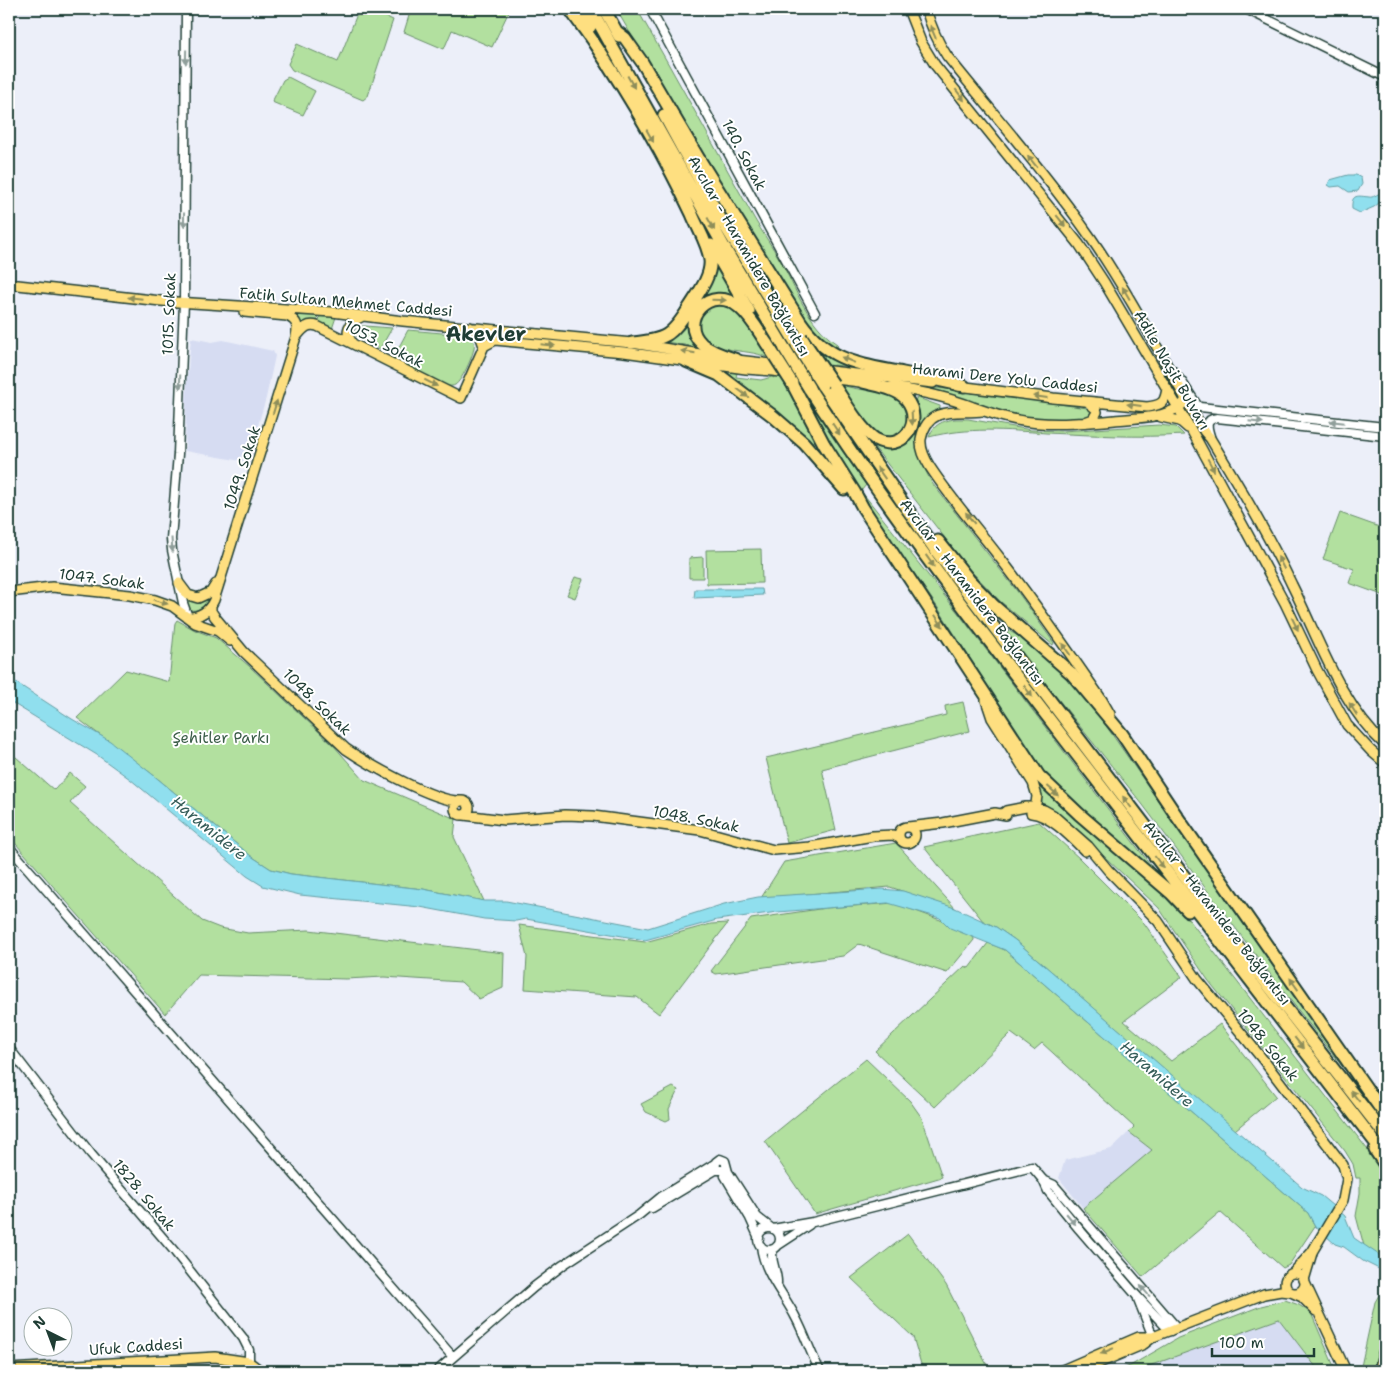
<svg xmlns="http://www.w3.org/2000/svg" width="1394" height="1380" viewBox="0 0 1394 1380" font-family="'Shantell Sans',sans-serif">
  <rect width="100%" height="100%" fill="#eceff9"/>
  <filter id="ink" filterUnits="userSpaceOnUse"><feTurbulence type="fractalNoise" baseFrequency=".02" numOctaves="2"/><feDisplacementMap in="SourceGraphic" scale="10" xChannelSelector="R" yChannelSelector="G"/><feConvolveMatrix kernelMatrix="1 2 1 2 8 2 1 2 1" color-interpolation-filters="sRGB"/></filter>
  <g filter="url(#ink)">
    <!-- built -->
    <path fill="#d6dcf2" d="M191,338L212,342L223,340L273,351L275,356L266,398L247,462L185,451L187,381Z
      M1129,1132L1152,1150L1083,1208L1059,1178L1065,1160L1111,1149Z
      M1279,1319L1319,1371H1135L1170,1358Z"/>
    <!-- green -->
    <path fill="#b2e09f" stroke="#688e6a" d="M359,9H369L393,20L368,96L363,100L292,70L288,64L297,44L338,62Z
      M411,9H454L459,11L460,9H510L492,47L452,30L444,49L404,32Z
      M616,9H637C677,78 715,148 754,218C762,232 772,246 780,260C796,289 808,325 837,344L839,353L816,336L688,132Z
      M288,77L315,91L303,115L272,102L283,80Z
      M713,255L740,302C723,292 713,292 697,304V347L666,342L665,341L673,334Z
      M711,304L729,305L745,319L768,356L766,357C748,348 706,354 699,331C695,317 701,314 711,304Z
      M293,314L318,315L317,321H309L301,324L299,318Z
      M320,315L336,317L332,329L319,322Z
      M363,326H365L392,328L380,349L353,334L359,327Z
      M408,330L465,335C468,337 473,338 474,342C477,349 462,381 455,385C451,387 447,386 443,385L393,358Z
      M810,339L853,367L833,365L837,381Z
      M768,357L792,393L819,453L727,374L732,372L737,373L736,377L761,380L772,377L774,378Z
      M838,383C856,394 906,386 907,416C908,427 902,433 893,438L881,437L866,425Z
      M927,387L974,392L1087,408L1089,409L1092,413L1088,418C1064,419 1040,419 1016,415C986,409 956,398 927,388Z
      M804,390L827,429L866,485L861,491L959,614L1159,876L1056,789L1042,772L938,608L852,483L802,391Z
      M918,398L940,406V409C903,422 918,458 932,483L1017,591L1054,643L1053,645L1001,602L969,569L871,443L908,437L911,401Z
      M955,419H968L1031,430L1062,431L1159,425L1176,427L1184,435C1138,438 1092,435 1046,433C1007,430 967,427 929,437C934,424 942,421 955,419Z
      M1340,513L1385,529V596L1349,583L1354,569L1323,559Z
      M761,549L762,583L707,584L706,550Z
      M703,557V578H689V558Z
      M575,577L583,579L575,598L567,595Z
      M184,595H211V597C206,607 198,613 187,609Z
      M177,620L195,630L216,638L249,666L334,746L364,780L456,819L454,837L484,901L423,889L291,874L271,869L251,856L152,774L77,718L126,670L169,682L175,623Z
      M1003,628C1037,643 1070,678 1093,707L1273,966L1370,1102L1270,974L1143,805L1054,694Z
      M963,702L970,731L822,769L836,830L787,843L766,758L946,715L945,706Z
      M9,751L54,790L70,773L85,786L70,803L202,921L220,928L248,933L309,930L504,953L503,988L479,999L461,982L384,977L346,979L199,975L165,1014L9,836Z
      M1037,781L1057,801L1176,903L1385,1172V1259L1364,1246L1356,1216L1360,1193V1178H1356L1353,1164L1345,1151L1208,980L1159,908L1056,811L1042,803Z
      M1039,822L1079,858L1144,923L1182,977L1124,1021L1171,1061L1220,1024L1276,1096L1235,1130L1015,940L996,927L983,921L924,847Z
      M896,843L956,909L890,887L761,898L784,862Z
      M894,903L973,932L974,940L947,973L859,944L843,956L716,974L711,971L751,919L826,908Z
      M728,923L659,1014L637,997L525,989L527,957L519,925L645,942L711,924Z
      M988,943L1005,950L1308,1213L1315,1226L1289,1265L1283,1268L1220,1212L1143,1277L1083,1208L1152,1150L1129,1132L1134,1127L1042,1043L1034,1050L1011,1033L935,1107L875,1051L965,966L969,968Z
      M866,1059L910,1101L922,1118L942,1177L815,1214L765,1141Z
      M673,1087L678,1090L669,1109L670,1119L666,1121L646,1112L641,1104Z
      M908,1234L946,1285L990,1371H923L913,1337L851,1278Z
      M1385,1285V1336L1374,1371H1360L1375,1302Z
      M1285,1300L1299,1305L1311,1313L1336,1371H1319L1279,1319L1135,1371H1116L1130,1366L1178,1338L1261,1306Z"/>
    <!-- water -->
    <path fill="#90dfee" stroke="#639ea4" d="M1348,175H1356L1361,178L1362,184L1358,191L1349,192L1340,186L1331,187L1328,185L1330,180Z
      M1381,193L1384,195V199L1374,207L1360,213L1352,209C1351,193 1358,196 1369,197C1373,198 1377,194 1381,193Z
      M695,589H762L763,595L694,598Z
      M9,678L72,719L110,741L152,774L251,856L271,869L291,874L423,889L484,901H506L648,928L724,904L758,897L882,889L903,891L955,908L996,927L1015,940L1302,1187L1321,1196L1345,1216L1354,1238L1385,1259V1272L1363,1261L1344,1247L1335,1244L1315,1226L1308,1213L1005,950L950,928L940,918L888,903L778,912L717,920L645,940L526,919L516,921L484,919L420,907L300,895L263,886L247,876L130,779L97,755L9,701Z"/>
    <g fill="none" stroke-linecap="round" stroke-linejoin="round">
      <defs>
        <path id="minor" d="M186,9L184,302L178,454L171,539L172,550L183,603L188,617
          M650,9L815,313
          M1246,9L1385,77
          M1172,370L1182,382L1197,405L1200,407L1385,427
          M1210,436C1207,427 1205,419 1217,418L1385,436
          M9,847L453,1357
          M9,1048L91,1154L175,1252L243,1338L249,1350V1362
          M722,1170H718L715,1166L716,1162L720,1159L725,1161L728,1172L757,1217L771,1228
          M725,1176L750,1218L759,1238
          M1043,1180L1054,1185L1177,1328
          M652,1208L717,1169
          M758 1239a11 11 0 1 1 22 0a11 11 0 1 1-22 0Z
          M773,1229L813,1222L1032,1167L1043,1180L1048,1191L1079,1229L1136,1295L1170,1331
          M761,1246C764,1273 784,1294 796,1318C805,1335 811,1354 820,1371
          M777,1246L809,1225
          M773,1249C769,1261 778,1271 777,1284
          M1138,1299L1153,1337
          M437,1371L534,1287L563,1265L639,1215L661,1197L716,1163"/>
        <path id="major" d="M908,9L921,42L935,65L1079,244L1104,282L1193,433L1285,603L1317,670L1347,725L1371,751L1385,763
          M926,9C931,27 937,41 947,56C995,116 1047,175 1091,238C1133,299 1167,367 1204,431L1210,438C1239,486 1268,534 1292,585C1319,639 1340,704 1385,745
          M9,284L161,301L332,312L403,321L632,343L737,360L933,383
          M470,327L480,335L484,346
          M296,337C303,329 307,323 317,326L461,398L484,346L495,340L624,352L746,369L772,371L868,383
          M352,343C344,331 349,322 361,317
          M958,386L1053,398L1147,407C1162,405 1165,403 1167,388
          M891,387C919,391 947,397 973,407C987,412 1001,417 1017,420C1053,427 1091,422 1127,419C1147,417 1170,417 1185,402V396
          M983,411C958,414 928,404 921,439C920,449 925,459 930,467C951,499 977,528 1000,558C1036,604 1069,652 1102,700L1110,714
          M1161,417L1180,421L1188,428
          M1085,422L1093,419L1097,412L1096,409L1088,402
          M179,583L188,595L198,598L211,592L216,584
          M9,592L52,587L130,595L155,600L172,606L195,623L218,631L230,641
          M211,607V611L215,617L244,652L346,749C368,764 435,802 460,801
          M188,617C201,617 209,611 214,600L296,337C298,326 298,321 287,316L244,312
          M986,700L992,718L1033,783L1037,796L1035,811
          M455 808a7 7 0 1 1 14 0a7 7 0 1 1-14 0Z
          M1031,813C1049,814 1072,838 1085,851
          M1002,814L1006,811L1026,807H1035L1044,810L1053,815L1088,846L1108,870L1158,921L1197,979L1264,1061L1343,1165L1347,1179L1343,1200L1312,1252L1293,1273
          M464,815L504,820L565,815L593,816L700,830L774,850L810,847L873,836L893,835L899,838
          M899 835a8 8 0 1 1 16 0a8 8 0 1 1-16 0Z
          M908,827L943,823L995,813L1006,815
          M1285 1283a10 10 0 1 1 20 0a10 10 0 1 1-20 0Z
          M1304,1280L1312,1253
          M1305,1283L1346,1371
          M1293,1293L1302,1297L1316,1311
          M9,1369L215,1357L249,1362L261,1371
          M1060,1371L1139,1337H1153L1264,1294L1281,1291L1290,1292
          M1080,1371L1144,1344L1153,1337"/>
        <path id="highway" d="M570,9C577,20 586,31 594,43C630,97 664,155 692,214C698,229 708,244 710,260C712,276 697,295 689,308C672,336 665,340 632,343
          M579,9L590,27
          M591,9L728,254L785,349
          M604,9L619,36
          M616,31L625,38L642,62L699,159L800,321C828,362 859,364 903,373C924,377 944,381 964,386
          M664,115L719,216L797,345
          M711,245L749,311
          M737,360C725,356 711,352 702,344C676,320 711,283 739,307C751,317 759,332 767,344
          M686,361L719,375L773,416L804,443L844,489
          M792,383L824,444L855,493L863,508L1039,776L1079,814L1171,893L1188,911
          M833,384C844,400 860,429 875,439C902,454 925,422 906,399C896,388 877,386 863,382
          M822,385L936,551L1232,939L1385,1135
          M809,388C896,523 996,650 1094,777C1191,903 1287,1029 1385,1155
          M938,541L969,580L994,606L1071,673L1122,734L1178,818L1385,1115
          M1375,1150L1385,1165
          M1380,1371L1385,1352"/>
      </defs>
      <!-- minor casing -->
      <use href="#minor" stroke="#1f3d34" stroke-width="11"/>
      <!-- major casing -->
      <use href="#major" stroke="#1f3d34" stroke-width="12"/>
      <!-- highway casing -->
      <use href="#highway" stroke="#1f3d34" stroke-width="15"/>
      <!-- minor -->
      <use href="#minor" stroke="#fff" stroke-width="8"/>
      <!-- major -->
      <use href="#major" stroke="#fedf80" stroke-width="9"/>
      <!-- highway -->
      <use href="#highway" stroke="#fedf80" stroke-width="11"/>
      <defs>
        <path id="highway-bridge" d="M801,337L833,384
          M767,344L792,383
          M797,345L822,385
          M785,349L809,388"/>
      </defs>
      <!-- highway-bridge casing -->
      <use href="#highway-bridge" stroke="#1f3d34" stroke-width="15" stroke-linecap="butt"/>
      <!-- highway-bridge -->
      <use href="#highway-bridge" stroke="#fedf80" stroke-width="11"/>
    </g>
    <!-- one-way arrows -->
    <defs><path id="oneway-solid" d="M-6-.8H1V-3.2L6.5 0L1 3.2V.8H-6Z" transform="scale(1.25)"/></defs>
    <g fill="#8e8e5a">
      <use href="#oneway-solid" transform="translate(933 32) rotate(-113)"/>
      <use href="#oneway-solid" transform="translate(631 82) rotate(61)"/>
      <use href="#oneway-solid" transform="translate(960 95) rotate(52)"/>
      <use href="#oneway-solid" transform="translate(650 136) rotate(61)"/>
      <use href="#oneway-solid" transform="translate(1032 161) rotate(-129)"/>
      <use href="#oneway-solid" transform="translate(1061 221) rotate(52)"/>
      <use href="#oneway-solid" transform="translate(711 224) rotate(61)"/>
      <use href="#oneway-solid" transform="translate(1126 293) rotate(-120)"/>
      <use href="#oneway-solid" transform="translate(135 298) rotate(-174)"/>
      <use href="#oneway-solid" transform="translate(719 300) rotate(1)"/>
      <use href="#oneway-solid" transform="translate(548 345) rotate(6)"/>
      <use href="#oneway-solid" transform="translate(688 352) rotate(-171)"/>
      <use href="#oneway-solid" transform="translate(848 360) rotate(-157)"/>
      <use href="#oneway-solid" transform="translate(431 383) rotate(27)"/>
      <use href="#oneway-solid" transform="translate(743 393) rotate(37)"/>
      <use href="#oneway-solid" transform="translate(1040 397) rotate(-173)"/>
      <use href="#oneway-solid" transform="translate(1134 405) rotate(-173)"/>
      <use href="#oneway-solid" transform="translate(275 407) rotate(-73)"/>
      <use href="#oneway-solid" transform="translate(912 418) rotate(87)"/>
      <use href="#oneway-solid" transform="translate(836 429) rotate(57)"/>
      <use href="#oneway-solid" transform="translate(1211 465) rotate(62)"/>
      <use href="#oneway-solid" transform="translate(881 473) rotate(-125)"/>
      <use href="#oneway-solid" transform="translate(970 518) rotate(-128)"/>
      <use href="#oneway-solid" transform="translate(930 561) rotate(55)"/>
      <use href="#oneway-solid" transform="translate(1281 563) rotate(-117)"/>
      <use href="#oneway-solid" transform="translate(161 602) rotate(16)"/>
      <use href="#oneway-solid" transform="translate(939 621) rotate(57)"/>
      <use href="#oneway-solid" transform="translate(1295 624) rotate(64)"/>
      <use href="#oneway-solid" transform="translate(1066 649) rotate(-125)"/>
      <use href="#oneway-solid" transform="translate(1028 691) rotate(53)"/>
      <use href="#oneway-solid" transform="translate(1353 709) rotate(-122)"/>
      <use href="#oneway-solid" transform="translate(1053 791) rotate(42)"/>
      <use href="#oneway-solid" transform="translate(1127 802) rotate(-127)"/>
      <use href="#oneway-solid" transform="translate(1159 862) rotate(53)"/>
      <use href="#oneway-solid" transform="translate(1294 984) rotate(-125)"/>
      <use href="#oneway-solid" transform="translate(1299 1043) rotate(52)"/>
      <use href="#oneway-solid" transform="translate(1355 1096) rotate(-128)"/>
      <use href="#oneway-solid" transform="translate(1107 1351) rotate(157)"/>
    </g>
    <g fill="#8f9e9a">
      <use href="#oneway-solid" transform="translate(186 57) rotate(91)"/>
      <use href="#oneway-solid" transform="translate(184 220) rotate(90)"/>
      <use href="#oneway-solid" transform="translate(180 382) rotate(92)"/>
      <use href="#oneway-solid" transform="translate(1256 422) rotate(6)"/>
      <use href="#oneway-solid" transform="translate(1337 422) rotate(-174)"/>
      <use href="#oneway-solid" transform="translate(172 545) rotate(86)"/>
      <use href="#oneway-solid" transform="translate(1071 1219) rotate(50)"/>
      <use href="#oneway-solid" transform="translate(1145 1291) rotate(-131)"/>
    </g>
  </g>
  <g text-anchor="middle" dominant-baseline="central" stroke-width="4" stroke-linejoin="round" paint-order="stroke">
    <!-- street labels -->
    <g font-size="15" fill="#1f3d34" stroke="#fff">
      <text transform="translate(744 155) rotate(62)">140. Sokak</text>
      <text transform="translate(749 256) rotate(60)">Avcılar - Haramidere Bağlantısı</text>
      <text transform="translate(346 302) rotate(5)">Fatih Sultan Mehmet Caddesi</text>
      <text transform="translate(169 314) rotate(-88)">1015. Sokak</text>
      <text transform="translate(384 344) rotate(27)">1053. Sokak</text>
      <text transform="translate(1172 370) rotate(60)">Adile Naşit Bulvarı</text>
      <text transform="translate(1005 378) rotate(6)">Harami Dere Yolu Caddesi</text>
      <text transform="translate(242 468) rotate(-72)">1049. Sokak</text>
      <text transform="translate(102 579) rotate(7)">1047. Sokak</text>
      <text transform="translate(972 592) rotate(53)">Avcılar - Haramidere Bağlantısı</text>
      <text transform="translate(317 702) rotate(44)">1048. Sokak</text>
      <text transform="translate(696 819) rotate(11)">1048. Sokak</text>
      <text transform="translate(1217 913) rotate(52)">Avcılar - Haramidere Bağlantısı</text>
      <text transform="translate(1268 1045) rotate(51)">1048. Sokak</text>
      <text transform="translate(144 1195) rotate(50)">1828. Sokak</text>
      <text transform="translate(136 1347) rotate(-4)">Ufuk Caddesi</text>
    </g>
    <!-- park labels -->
    <g font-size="15" fill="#3c5e49" stroke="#fff">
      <text x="221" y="738">Şehitler Parkı</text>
    </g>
    <!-- water labels -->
    <g font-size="16" font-style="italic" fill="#365d59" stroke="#fff">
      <text transform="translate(209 828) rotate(39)">Haramidere</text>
      <text transform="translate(1157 1074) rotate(41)">Haramidere</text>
    </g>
    <!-- district labels -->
    <g font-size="20" font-weight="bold" fill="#1f3d34" stroke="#fff">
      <text x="486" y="334">Akevler</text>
    </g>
  </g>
  <!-- margin -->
  <rect width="1394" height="1380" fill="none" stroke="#fff" stroke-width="30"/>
  <rect x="15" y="15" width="1364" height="1350" fill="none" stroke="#1f3d34" stroke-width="2" filter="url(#ink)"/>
  <!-- north arrow -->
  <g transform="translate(48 1332) rotate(318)"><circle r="24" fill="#ffffff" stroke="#a5b1ae"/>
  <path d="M0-4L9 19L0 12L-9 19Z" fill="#1f3d34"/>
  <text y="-8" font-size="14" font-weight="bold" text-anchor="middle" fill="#1f3d34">N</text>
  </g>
  <!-- scale -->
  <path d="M1212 1348v8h102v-8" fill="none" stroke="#1f3d34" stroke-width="2.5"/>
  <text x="1219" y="1348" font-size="15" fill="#1f3d34" stroke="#ffffff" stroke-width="4" paint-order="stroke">100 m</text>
</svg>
